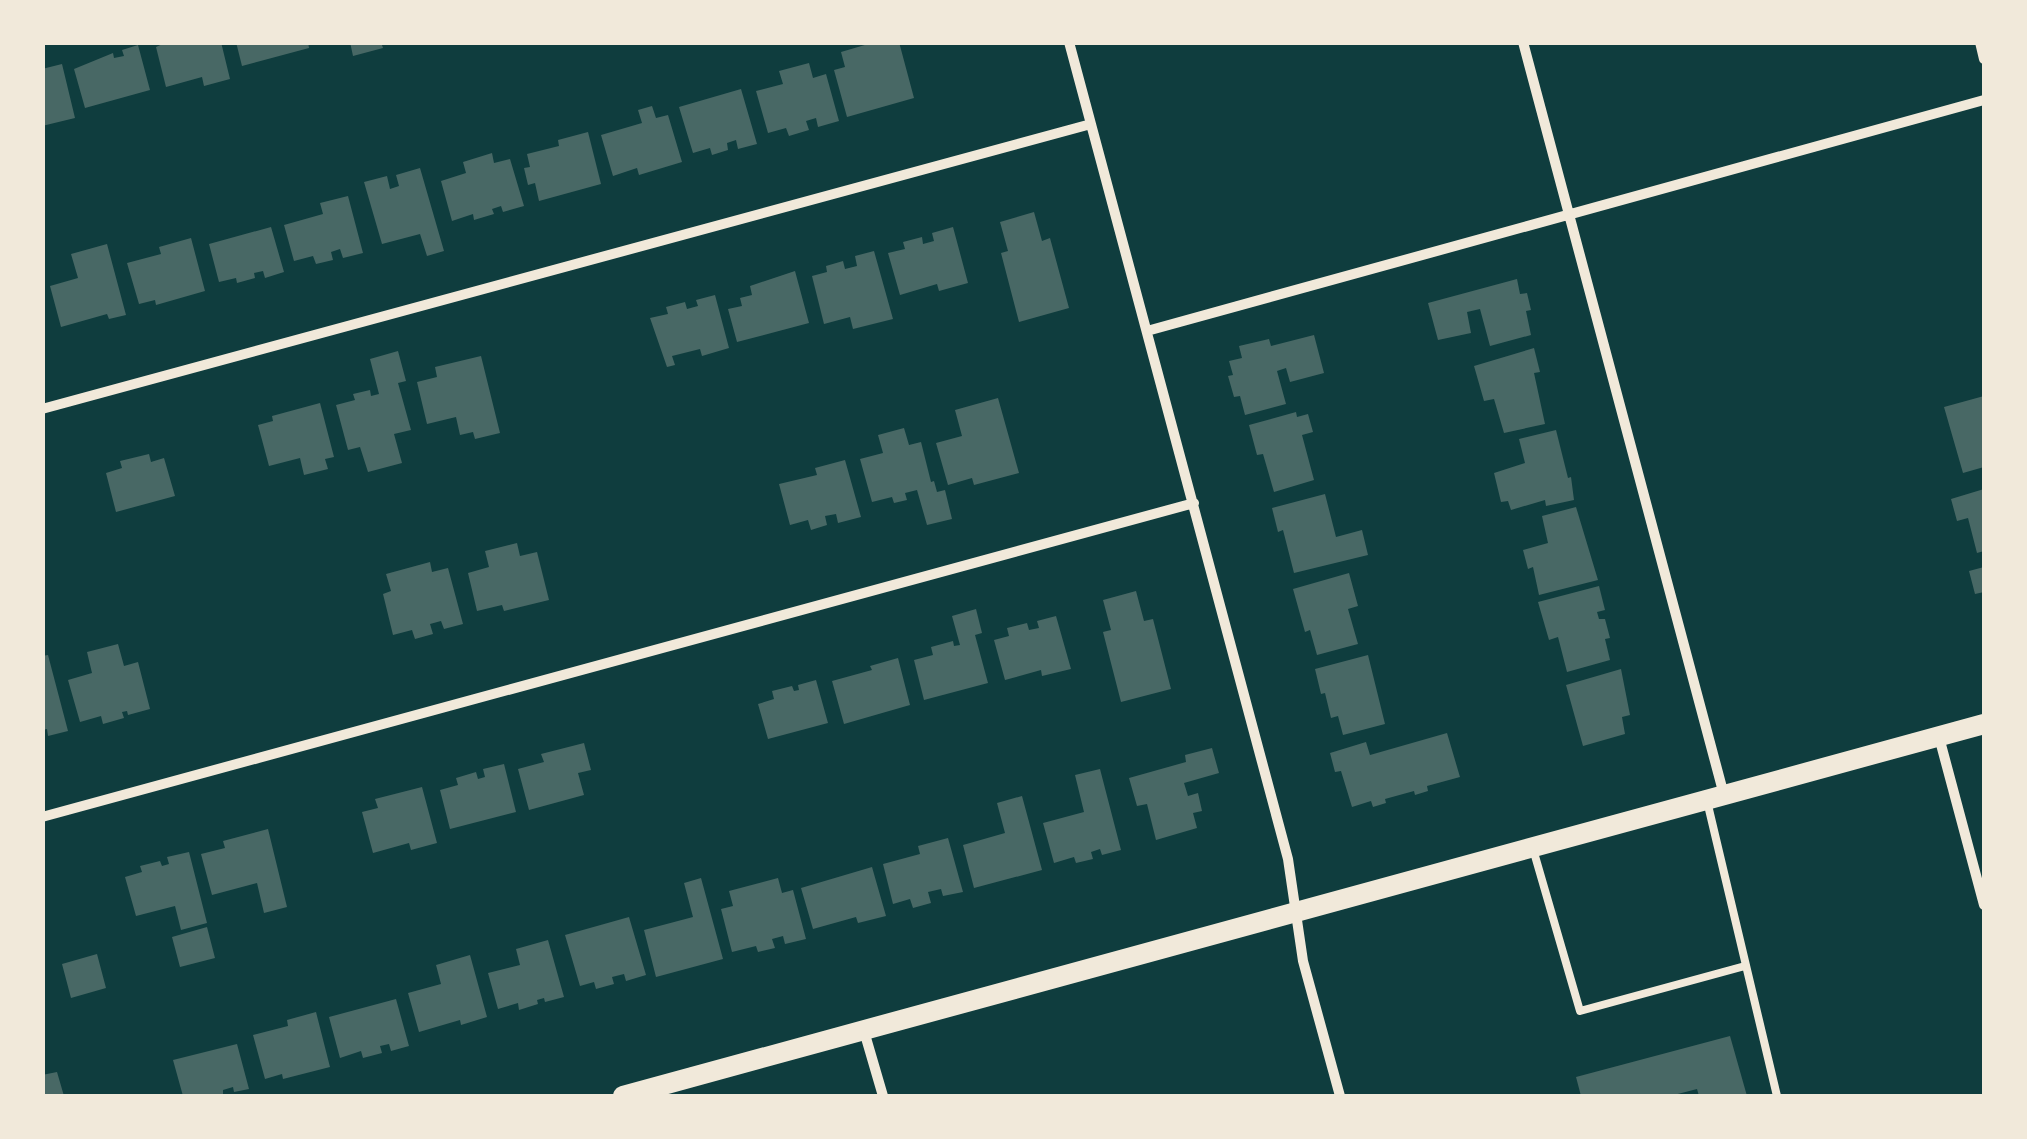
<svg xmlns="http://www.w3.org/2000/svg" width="2027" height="1139" viewBox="0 0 2027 1139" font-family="'Fira Sans',sans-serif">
  <rect width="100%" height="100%" fill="#0f3d3e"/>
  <!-- building -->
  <path fill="#486865" d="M167,42H221L230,79L204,86L202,77L166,87L156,47Z
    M236,42H308L309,48L242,66Z
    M350,42H381L383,48L353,56Z
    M875,42H899L914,98L847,117L834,70L845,67L841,52Z
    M138,45L150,90L85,108L74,69L113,53L114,58L124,56L122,50Z
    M809,63L813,78L826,74L839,121L818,127L816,118L806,121L809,130L789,136L786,128L768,133L756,91L783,84L779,71Z
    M62,64L75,118L42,126V69Z
    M741,89L757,144L738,149L736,140L727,143L728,150L712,155L710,148L693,153L679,107Z
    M652,106L656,118L668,115L682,162L639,175L637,168L613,176L601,135L642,123L638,110Z
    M588,132L601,184L539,201L535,183L528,185L524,168L530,167L527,154L559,146L558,140Z
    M492,153L494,163L510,159L524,206L503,212L501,206L492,209L494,214L474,220L473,214L452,221L441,181L466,173L463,162Z
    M420,168L444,251L427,256L420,234L382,244L364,182L387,176L390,189L399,186L396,175Z
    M348,196L363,253L343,258L340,249L331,252L333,260L316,264L313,256L294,261L284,225L323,214L320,203Z
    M1034,212L1042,241L1050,238L1069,308L1019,322L1001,253L1008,251L1000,222Z
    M271,227L284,272L265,278L263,271L254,273L255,278L237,283L236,278L219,282L209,244Z
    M953,227L968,283L939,291L937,284L900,295L888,253L905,249L903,242L922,237L923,244L934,241L932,233Z
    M191,238L205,291L156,305L155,300L139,304L127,263L161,254L159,247Z
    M107,244L126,315L109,319L107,314L61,327L50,286L78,278L71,254Z
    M874,251L893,319L853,329L850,317L824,324L812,276L827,272L826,266L843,261L845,269L857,266L855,256Z
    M795,271L809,323L737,342L728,309L742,306L740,298L752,295L750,286Z
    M1517,279L1520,294L1527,293L1531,310L1526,311L1531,335L1490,346L1480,309L1467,312L1471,333L1438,340L1428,303Z
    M715,295L729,348L702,356L700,349L672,356L675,365L667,367L650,318L668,314L666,307L685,302L687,309L698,306L696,300Z
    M1314,335L1324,373L1290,382L1286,368L1277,371L1286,404L1245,415L1240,396L1234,397L1228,376L1233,375L1229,361L1242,358L1239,346L1269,339L1271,346Z
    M1534,348L1540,372L1534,373L1545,424L1504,433L1494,399L1484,401L1474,366Z
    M398,351L406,381L398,383L411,430L394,434L402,463L368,472L360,447L348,450L336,405L355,400L353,394L370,390L371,396L379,394L370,359Z
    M481,356L500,433L475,439L473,432L460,435L456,417L427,424L417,382L437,377L435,367Z
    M1984,396V467L1963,473L1944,407Z
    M998,398L1019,473L974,485L972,478L948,485L936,443L962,436L955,410Z
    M320,403L334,457L325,459L328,469L304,475L300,458L269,466L258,425L273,421L272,416Z
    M1296,412L1297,417L1308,414L1313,432L1302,435L1314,480L1274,492L1263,454L1257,455L1249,425Z
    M904,428L909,445L921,442L931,482L934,481L937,492L945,490L952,519L927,525L917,490L905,493L907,500L894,503L892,497L872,502L860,459L883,453L878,435Z
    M1556,430L1568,478L1571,477L1574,500L1546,506L1545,500L1511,510L1508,501L1501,502L1494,473L1525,463L1519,439Z
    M149,454L151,462L164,458L175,496L116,512L106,473L122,468L120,461Z
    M845,460L861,517L838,523L836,514L825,516L827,525L811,530L808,520L790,525L779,484L817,475L815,468Z
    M1984,489V551L1977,553L1968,518L1957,521L1951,499Z
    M1325,494L1336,537L1362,530L1368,555L1294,573L1283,530L1278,532L1272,508Z
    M1576,507L1598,580L1539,595L1533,567L1528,569L1523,550L1548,543L1542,516Z
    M517,543L520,556L537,552L549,600L504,611L502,605L477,611L468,573L489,567L485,551Z
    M430,562L432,572L448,568L463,624L444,629L441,621L430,624L433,634L415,639L412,630L393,635L383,594L391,591L386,574Z
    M1984,567V592L1975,594L1969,571Z
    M1349,573L1358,606L1348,609L1358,644L1317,655L1310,630L1305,632L1293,589Z
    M1599,586L1605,610L1597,612L1599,619H1605L1610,638L1605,639L1610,660L1567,672L1558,637L1549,640L1538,602Z
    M1136,591L1144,621L1153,619L1171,689L1121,702L1103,632L1111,630L1103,600Z
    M976,609L982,633L975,635L988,683L924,700L914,660L933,655L931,647L953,641L954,646L960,645L952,616Z
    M1056,616L1071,669L1042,676L1041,670L1005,680L994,640L1009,636L1007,628L1027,623L1029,630L1039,628L1037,621Z
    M118,644L124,666L138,662L150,709L128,715L127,711L122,712L124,718L103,724L101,716L80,722L68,680L92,673L87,652Z
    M48,655L68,731L48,736L47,729L42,730V656Z
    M1368,655L1385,724L1343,735L1338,716L1331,718L1325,693L1321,694L1315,669Z
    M898,658L910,705L844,724L832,681L872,670L870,666Z
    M1621,669L1630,715L1622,717L1625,734L1583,746L1566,685Z
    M816,680L828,723L768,739L758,704L774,699L772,691L792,686L794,691L799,690L798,685Z
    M1447,733L1460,777L1427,786L1428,791L1415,795L1414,791L1385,799L1386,803L1373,807L1371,801L1352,807L1341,771L1335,772L1330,753L1366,742L1370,755Z
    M584,743L591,770L578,773L584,795L529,810L518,769L544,762L541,754Z
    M1212,748L1219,773L1184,783L1188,796L1198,793L1202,811L1193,813L1197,828L1156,840L1147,804L1137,806L1129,778L1186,762L1185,755Z
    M504,764L516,812L450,829L440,790L458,785L456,778L476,772L478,779L485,777L483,769Z
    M1100,769L1121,850L1102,855L1100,849L1091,852L1093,859L1076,863L1074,857L1054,863L1043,823L1084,812L1075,775Z
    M422,787L437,843L411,850L409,843L373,853L362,812L378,808L375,799Z
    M1022,796L1042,870L974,888L963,845L1005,833L997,803Z
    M268,829L287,907L264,913L257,883L212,895L201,854L225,848L223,841Z
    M948,838L963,892L943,896L941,889L928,892L931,903L913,908L910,899L893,904L883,864L920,854L918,846Z
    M189,852L207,923L181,930L175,906L136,916L125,877L142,872L140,866L160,861L162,866L169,864L167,857Z
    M872,867L886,916L858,923L856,917L813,929L801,888Z
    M701,878L723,959L656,977L644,930L693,917L684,883Z
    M778,878L782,893L793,890L806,939L785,944L783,936L772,939L775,948L758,952L756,946L732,952L721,909L733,906L729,891Z
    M629,917L646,975L626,981L624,974L612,977L614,984L596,989L594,982L580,986L565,935Z
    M207,927L215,958L180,967L172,937Z
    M548,940L564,997L545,1002L544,998L537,1000L538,1004L519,1010L518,1003L498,1009L488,973L520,965L516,949Z
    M97,954L106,988L71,998L62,964Z
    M470,955L487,1017L461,1025L460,1020L419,1032L408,993L441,984L436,965Z
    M396,999L409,1046L391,1051L389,1044L380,1046L382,1053L363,1058L361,1051L340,1058L329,1017Z
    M316,1012L330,1067L283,1079L282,1074L265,1079L253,1035L288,1026L287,1020Z
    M1730,1036L1747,1096H1699L1697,1089L1670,1096H1581L1576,1077Z
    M237,1044L249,1089L234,1092L233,1087L223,1090V1096H183L173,1060Z
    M57,1072L64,1096H42V1075Z"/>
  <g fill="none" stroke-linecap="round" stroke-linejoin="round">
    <!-- service -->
    <path stroke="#f1e9da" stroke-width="8" d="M1707,801L1777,1096
      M1533,849L1580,1011L1745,966"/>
    <!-- minor -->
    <path stroke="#f1e9da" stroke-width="10" d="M1069,42L1288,859L1303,961L1340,1096
      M1523,42L1724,795
      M1980,42L1984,59
      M1147,331L1984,100
      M42,409L1091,124
      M1939,737L1984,905
      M42,817L1194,503
      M864,1031L883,1096"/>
    <!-- secondary -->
    <path stroke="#f1e9da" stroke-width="20" d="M623,1096L1984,724"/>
  </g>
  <!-- border -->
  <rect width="2027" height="1139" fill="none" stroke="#f1e9da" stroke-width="90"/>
</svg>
